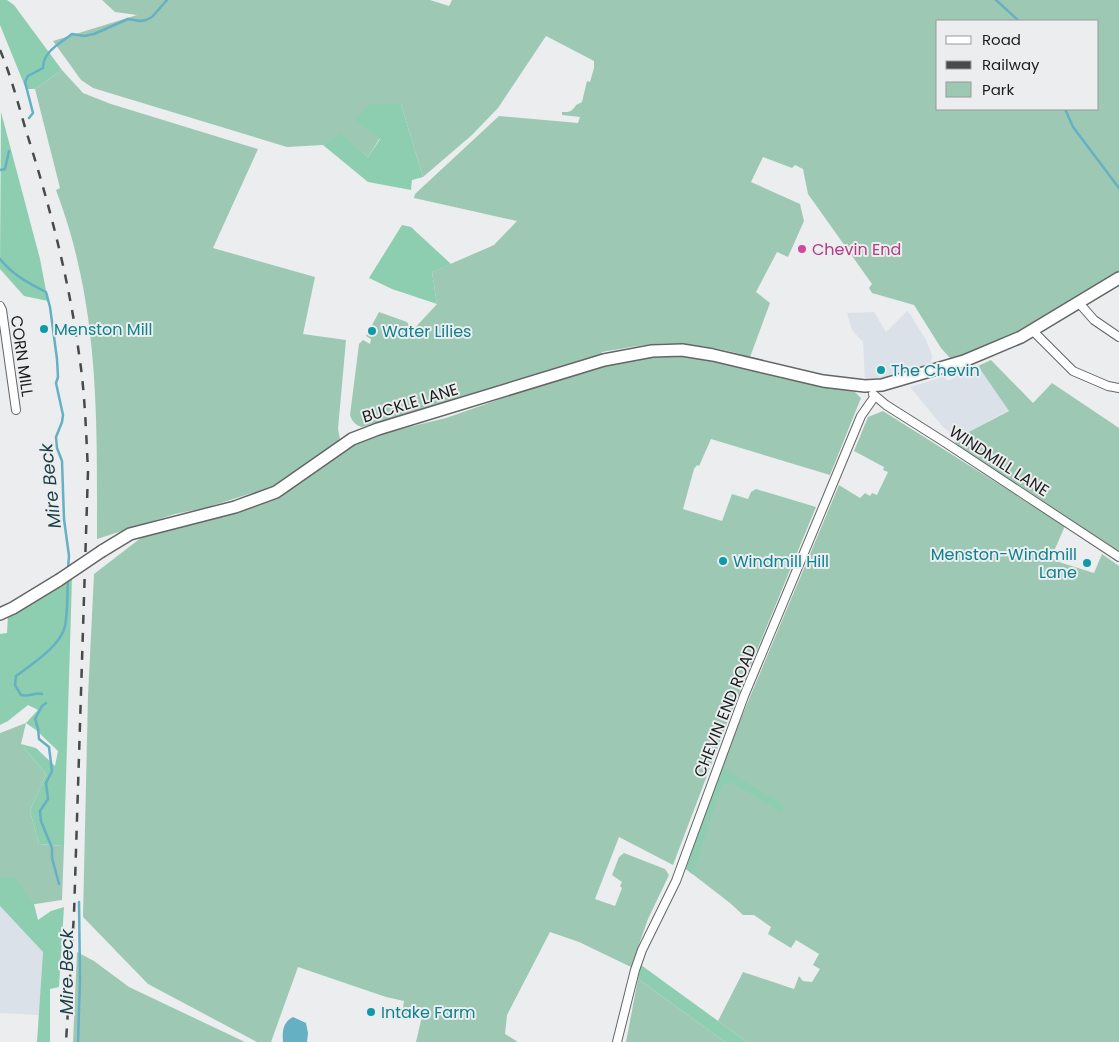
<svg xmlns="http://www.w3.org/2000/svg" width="1119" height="1042" viewBox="0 0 1119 1042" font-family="Poppins,sans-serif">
  <rect width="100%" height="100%" fill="#ecedef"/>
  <!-- built -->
  <path fill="#dbe1e9" d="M907,311L910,314L926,340L932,355L931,367L896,376L865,379L863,342L852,330L847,313L874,312L886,332Z
    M978,366L1009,410L957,438L943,427L910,387L943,377L948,381L956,377L957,374Z
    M0,906L43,952L39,1015L0,1013Z"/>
  <!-- green -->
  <path fill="#9dc9b4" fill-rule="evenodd" d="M102,0H430L449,6L452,0H1119V271L1023,329L959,358H950L941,348L914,305L872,293L869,288L872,284L808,194L803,169L795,165L792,168L763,157L751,182L800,204L804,221L788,257L777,252L756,292L770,303L750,357C720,348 689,343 657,344C639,345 620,349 602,352L601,356L362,427C355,425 352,421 350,415L359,344L363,340L370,344L371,339L366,336L379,312L407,322L412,331L437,304L432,272L494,245L517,221L414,198L415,194L499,116L578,123L580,117L562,115V112C569,112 572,112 576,105L582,102L587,81L590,82L594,68V61L546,36L498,108L472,135L423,177L401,104L368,157L340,134L323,145L287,147L93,88L81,80L53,41L137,15L115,12ZM938,21H1098V109H938Z
    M62,70L83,93L111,104L258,149L213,248L315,277L303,334L346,340L338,429L340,439L330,448L271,487L205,508L175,514L97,539C97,446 99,350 77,259C72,236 64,212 56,190L60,188L35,89Z
    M660,357H696L793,380L855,392L861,398L830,475L711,439L699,466L697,465L694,469L683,509L722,521L732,494L748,499L751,492L756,489L816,507L727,723L673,865L619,837L595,899L615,906L622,888L620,886L622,882L612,875L619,857L624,853L665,869L669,875L648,919L631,967L579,942L550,932L507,1015L505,1034L518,1042H416L422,1016L402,1014L404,1001L386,997L298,967L271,1042H257L148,984L83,917L88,696L94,574L146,534L239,512L265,501L353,444L380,434L446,418L602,363L634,358Z
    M991,360L1033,403L1052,383L1119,428V552L955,444L957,438L1009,411L978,366Z
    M883,411L1065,526L1051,558L1062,563L1094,573L1102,554L1119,566V1042H747L718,1021L743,972L794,989L799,976L803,981L812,982L820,969L813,965L819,954L796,940L791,948L768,934L771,927L754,915H743L730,903L686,869L721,766L839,485L860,498L865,493L870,496L872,493L877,495L888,472L883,470L884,467L854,451L868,417Z
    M26,723L21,744L46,774L30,811L39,844L64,846L62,900L29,905L0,885V733Z
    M77,952L94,961L129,987L245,1042H73Z
    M638,979L725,1042H626Z"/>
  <!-- forest -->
  <path fill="#8dceb0" d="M0,0H7L14,5L62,70L35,89H26L0,25Z
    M370,104H401L423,177L412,180L411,190L368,182L323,145L340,133L368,157L380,139L354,120Z
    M1,112L40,259L48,301L24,296L0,269Z
    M402,225L411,227L451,264L432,272L437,304L392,289L369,278Z
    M72,578L64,846L39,844L30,811L46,774L21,744L36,748L55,766L58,751L36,730L26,723L38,710L28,705L8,721L0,725V634L7,633L8,615Z
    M721,766L785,806L781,812L731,782L722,785L692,874L686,869Z
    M0,877L16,878L34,904L38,920L51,911L64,907L59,987L50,989V1042H37L43,952L0,906Z
    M641,965L747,1042H725L638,979Z"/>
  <!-- water -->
  <path fill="#65b0c3" d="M293,1017L306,1023L308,1033L307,1042H283C282,1031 283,1022 293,1017Z"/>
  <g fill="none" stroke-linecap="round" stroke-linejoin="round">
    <!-- stream -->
    <path stroke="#65b0c3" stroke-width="2.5" d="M996,0L1019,21
      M1065,109L1073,127L1119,188
      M29,118L33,113L25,82L28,76L43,68C43,51 61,43 72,34L84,36L94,34L128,19L140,21L146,20L152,17L167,0
      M0,170L5,169L9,151
      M0,259C13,275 28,283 46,292L50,307L57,359L58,377L56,383L63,415L62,422L56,437L57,448L62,461L64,519L69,556L68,568
      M42,694C35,692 30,697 21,695L15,685L16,676C31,665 61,646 65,626C68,611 67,594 68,579
      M46,703L42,706L35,719L38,728L39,739L49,747L52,771L46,783L48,799L40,811L41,821L52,848V858L59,884
      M78,1042L80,978L79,902"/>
    <defs>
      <path id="street" d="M1079,303L1094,320L1119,337
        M0,306L2,310L16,410
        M1033,331L1073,371L1108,386L1119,388
        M873,394L886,405L946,443L1119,557
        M617,1042L635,970L642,950L676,881L744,696L824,505L861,416L875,396"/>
      <path id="secondary" d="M102,551L130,534L235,507L276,492L352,439L378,429L604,360L652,351L682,350L713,355L823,381L865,386L882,385L964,361L1021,337L1119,278
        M0,614L13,608L59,580"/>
    </defs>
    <!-- street casing -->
    <use href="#street" stroke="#646566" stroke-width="10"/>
    <!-- secondary casing -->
    <use href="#secondary" stroke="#646566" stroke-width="14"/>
    <!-- street -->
    <use href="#street" stroke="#fff" stroke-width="8"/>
    <!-- secondary -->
    <use href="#secondary" stroke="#fff" stroke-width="11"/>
    <!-- rail -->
    <path stroke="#494a4b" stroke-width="2.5" stroke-dasharray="9 9" stroke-linecap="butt" d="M0,50C12,78 19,108 28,137C50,207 69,280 79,354C85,392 86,432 88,471L74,914L66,1042"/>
    <defs>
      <path id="secondary-bridge" d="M59,580L102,551"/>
    </defs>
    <!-- secondary-bridge casing -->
    <use href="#secondary-bridge" stroke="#646566" stroke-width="14" stroke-linecap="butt"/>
    <!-- secondary-bridge -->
    <use href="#secondary-bridge" stroke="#fff" stroke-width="11"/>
  </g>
  <!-- markers -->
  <circle fill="#d1479c" stroke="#ecedef" stroke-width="2" cx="802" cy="249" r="5"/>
  <g fill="#0f9aa8" stroke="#ecedef" stroke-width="2">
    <circle cx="44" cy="329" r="5"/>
    <circle cx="372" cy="331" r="5"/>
    <circle cx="881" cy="370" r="5"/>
    <circle cx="723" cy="561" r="5"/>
    <circle cx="1087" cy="563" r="5"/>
    <circle cx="371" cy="1012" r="5"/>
  </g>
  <g text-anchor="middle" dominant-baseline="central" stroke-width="4" stroke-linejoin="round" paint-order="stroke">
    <!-- hotel labels -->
    <g font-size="16" fill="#b23c85" stroke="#ecedef" text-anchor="start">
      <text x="812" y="249">Chevin End</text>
    </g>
    <!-- culture labels -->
    <g font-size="16" fill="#0d838f" stroke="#ecedef" text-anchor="start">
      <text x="54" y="329">Menston Mill</text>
      <text x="382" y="331">Water Lilies</text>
      <text x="891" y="370">The Chevin</text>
      <text x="1077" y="554" text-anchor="end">Menston-Windmill<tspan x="1077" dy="18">Lane</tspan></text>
      <text x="733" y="561">Windmill Hill</text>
      <text x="381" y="1012">Intake Farm</text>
    </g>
    <!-- street labels -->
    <g font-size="16" fill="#1b1c1c" stroke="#ecedef">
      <text transform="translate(22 356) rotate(82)">CORN MILL</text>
      <text transform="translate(410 403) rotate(-17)">BUCKLE LANE</text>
      <text transform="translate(999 461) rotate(33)">WINDMILL LANE</text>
      <text transform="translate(725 711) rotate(-68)">CHEVIN END ROAD</text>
    </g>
    <!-- water labels -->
    <g font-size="18" font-style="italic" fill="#193d45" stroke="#ecedef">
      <text transform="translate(50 486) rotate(-96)">Mire Beck</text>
      <text transform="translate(66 972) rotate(-90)">Mire Beck</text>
    </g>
  </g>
  <!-- legend -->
  <rect x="936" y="20" width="162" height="90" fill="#ecedef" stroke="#98999b"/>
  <rect x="946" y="36" width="25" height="8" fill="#ffffff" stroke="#98999b"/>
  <text x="982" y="45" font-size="15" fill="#1b1c1c">Road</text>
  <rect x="946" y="61" width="25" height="8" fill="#494a4b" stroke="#98999b"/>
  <text x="982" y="70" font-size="15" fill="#1b1c1c">Railway</text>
  <rect x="946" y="82" width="25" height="15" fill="#9dc9b4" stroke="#98999b"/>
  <text x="982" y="95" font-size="15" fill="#1b1c1c">Park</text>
</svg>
